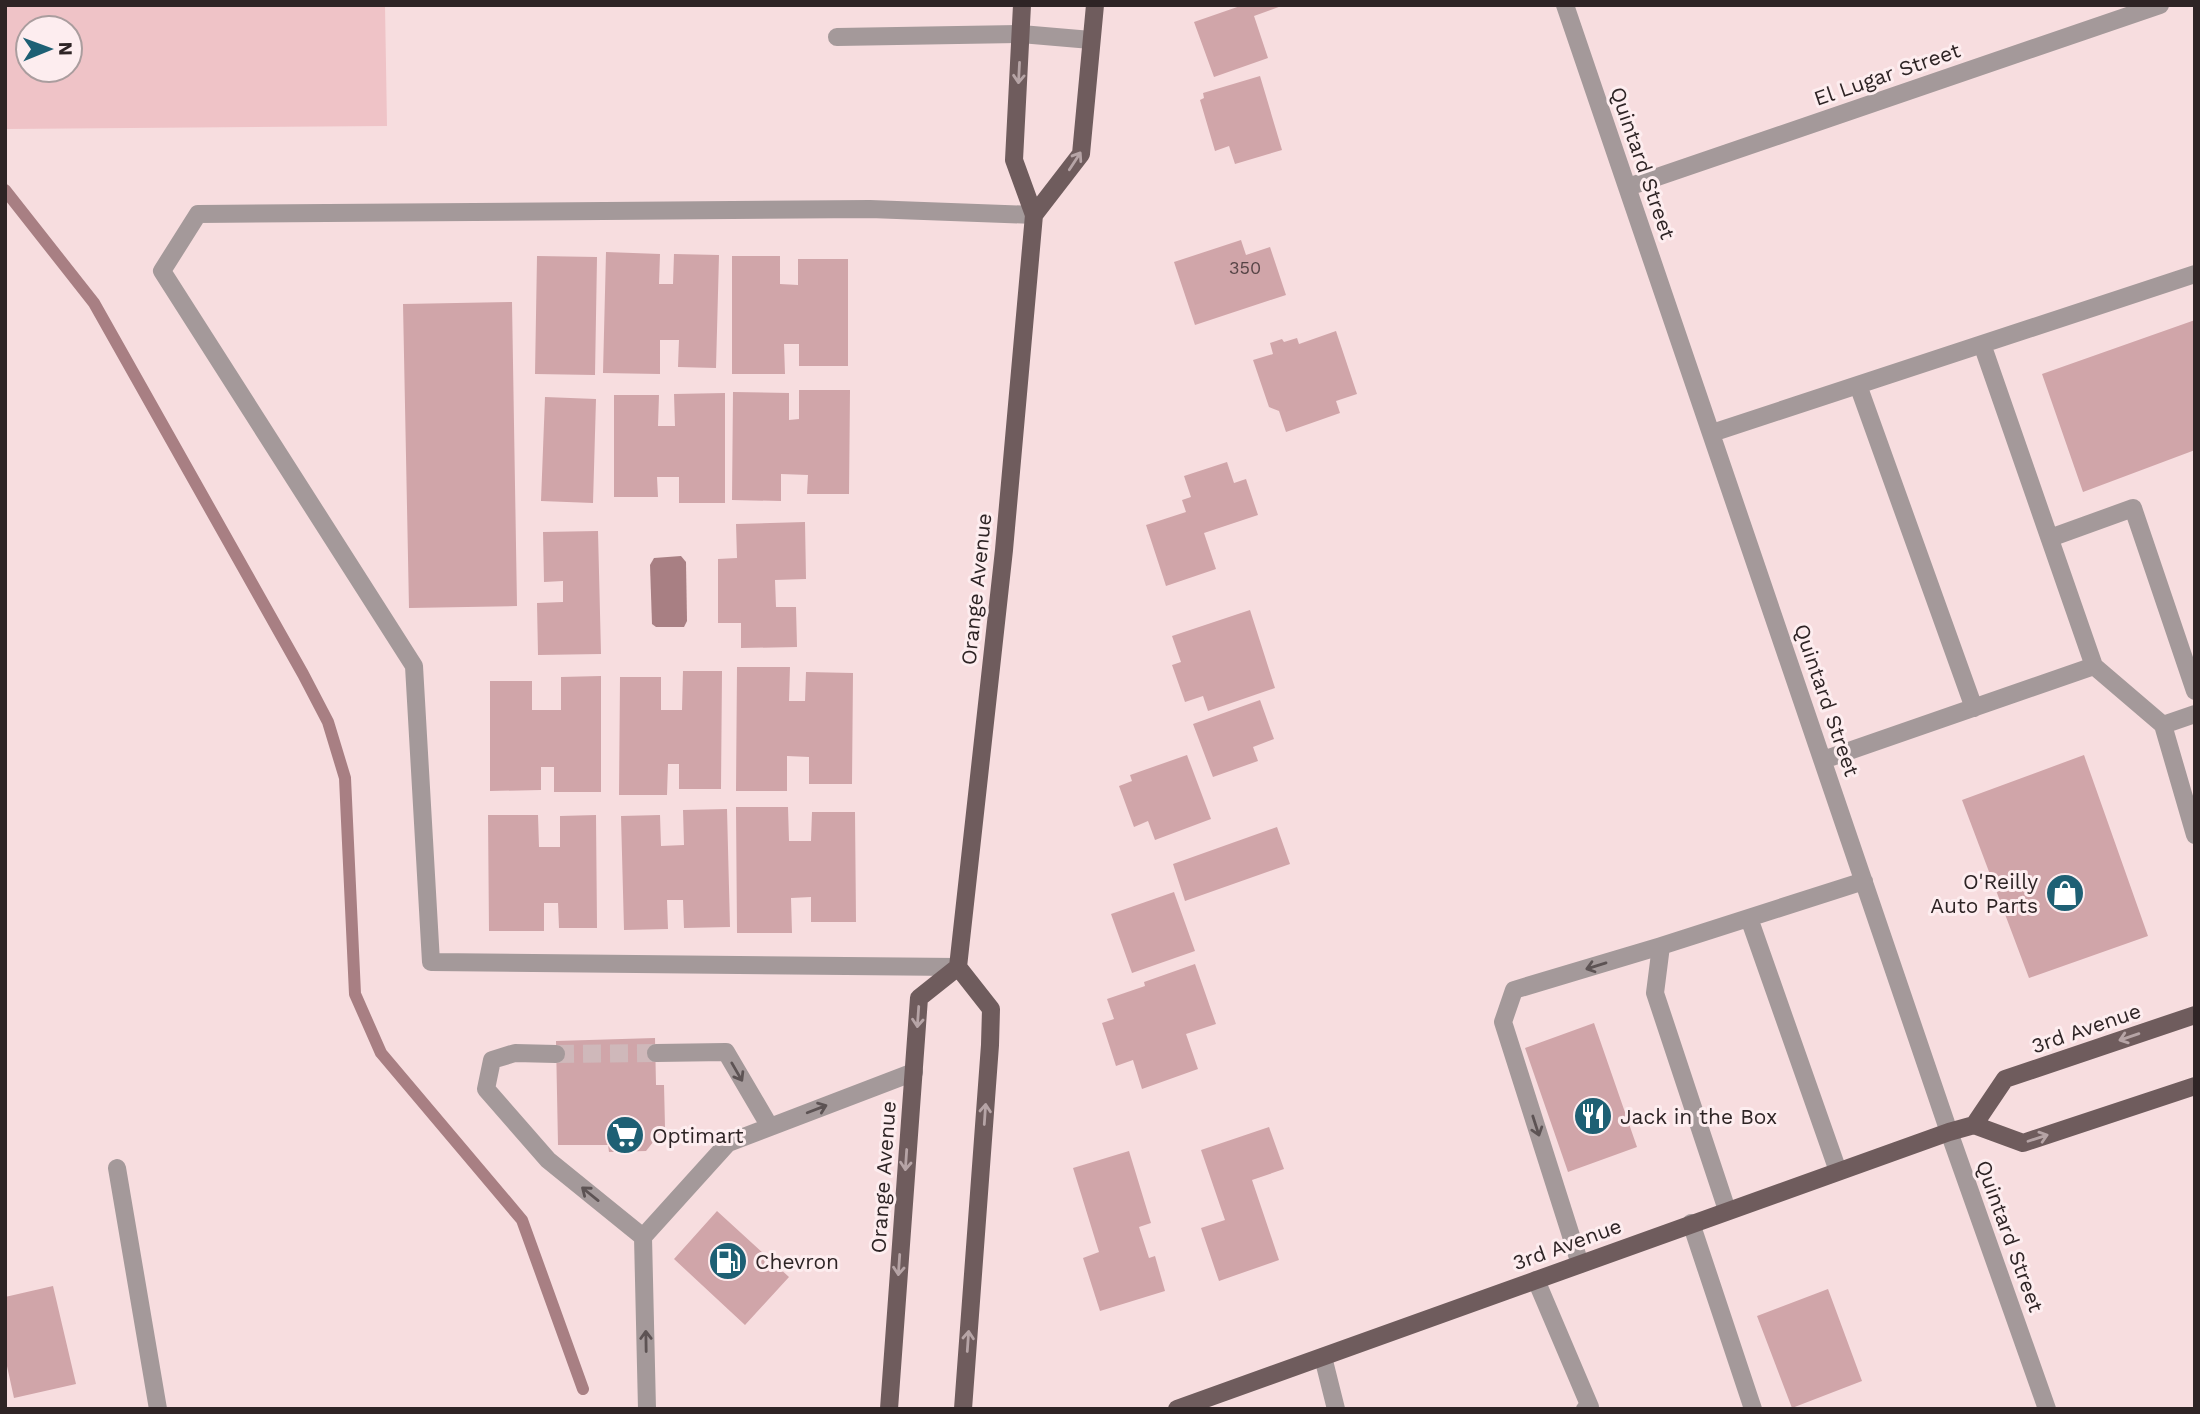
<svg xmlns="http://www.w3.org/2000/svg" width="2200" height="1414" viewBox="0 0 2200 1414" font-family="'Work Sans',sans-serif">
  <rect width="100%" height="100%" fill="#f7dddf"/>
  <!-- green -->
  <path fill="#efc3c7" fill-rule="evenodd" d="M5,5H385L387,126L5,129ZM28,28H70V70H28Z"/>
  <!-- water -->
  <path fill="#a87f83" d="M681,556L686,562L687,621L684,627H656L652,624L650,565L654,558Z"/>
  <g fill="none" stroke-linecap="round" stroke-linejoin="round">
    <!-- stream -->
    <path stroke="#a87f83" stroke-width="12" d="M5,190L94,303L303,674L328,722L345,778L355,994L381,1053L522,1220L583,1389"/>
  </g>
  <!-- building -->
  <path fill="#d0a5a9" d="M1243,5H1284L1254,16L1268,58L1214,77L1194,22Z
    M1260,76L1282,150L1235,164L1229,146L1215,151L1200,100L1204,98L1203,93Z
    M1241,240L1246,255L1270,247L1286,295L1195,325L1174,262Z
    M606,252L660,254L659,284H673L674,254L719,255L716,368L678,367L679,340H660V374L603,373Z
    M537,256L597,257L595,375L535,374Z
    M732,256H780V284L798,285V259H848V366H799V344H784L785,374H732Z
    M512,302L517,606L409,608L403,304Z
    M2195,320V450L2083,492L2042,374Z
    M1336,331L1357,394L1336,401L1340,413L1286,432L1279,411L1269,407L1253,360L1273,354L1270,343L1282,339L1284,342L1297,338L1299,344Z
    M799,390H850L849,494H807L808,475L781,474V501L732,500L733,392L789,393V420L799,419Z
    M725,393V503H679V477H657L658,497H614V395H659L658,426H675L674,394Z
    M545,397L596,399L593,503L541,501Z
    M1227,462L1234,483L1246,479L1258,515L1204,533L1216,569L1166,586L1146,525L1186,512L1182,500L1191,497L1184,476Z
    M805,522L806,579L775,580L776,607H796L797,647L741,648V623H718V559L737,558L736,524Z
    M598,531L601,654L538,655L537,603L563,602V581L544,582L543,532Z
    M1250,610L1275,688L1208,711L1203,696L1185,702L1172,665L1181,662L1172,636Z
    M737,667H790L789,701H805L806,672L853,673L852,784H809V757L787,756V791H736Z
    M683,671H722L721,789H679V764H668L667,795H619L620,677H661V710H682Z
    M601,676V792H554V767H541V790L490,791V681H532V710H561V677Z
    M1260,700L1274,739L1253,747L1258,761L1213,777L1193,724Z
    M1187,755L1211,819L1155,840L1148,821L1134,827L1119,786L1132,781L1130,775Z
    M2084,755L2148,936L2029,978L1962,800Z
    M736,807H788L789,841H811L812,812H855L856,922H811V897L791,898L792,933H737Z
    M727,809L730,927L684,928L683,900H667L668,929L624,930L621,816L660,815L661,846L684,845L683,810Z
    M488,815H538L539,847H560V816L596,815L597,928H559L558,903H544V931H489Z
    M1277,827L1290,864L1185,901L1173,864Z
    M1174,892L1195,951L1132,973L1111,914Z
    M1195,964L1216,1024L1186,1034L1198,1069L1142,1089L1133,1060L1116,1066L1102,1023L1114,1019L1107,999L1145,986L1144,982Z
    M1594,1023L1637,1147L1568,1172L1525,1048Z
    M655,1038L656,1085H664L665,1127L646,1151L609,1152L608,1145H558L556,1041Z
    M1269,1127L1284,1169L1252,1180L1279,1260L1219,1281L1201,1228L1225,1220L1201,1150Z
    M1129,1151L1151,1223L1139,1227L1149,1258L1155,1256L1165,1291L1100,1311L1083,1258L1099,1252L1073,1168Z
    M717,1211L789,1277L745,1325L674,1259Z
    M53,1286L76,1384L14,1398L5,1357V1297Z
    M1828,1289L1862,1381L1792,1408L1757,1316Z"/>
  <g fill="none" stroke-linecap="round" stroke-linejoin="round">
    <!-- minor-tunnel -->
    <path stroke="#cfb8ba" stroke-width="18" stroke-dasharray="18 9" stroke-linecap="butt" d="M556,1054L656,1053"/>
    <!-- minor -->
    <path stroke="#a4999a" stroke-width="18" d="M1565,5L1949,1132L2047,1409
      M837,37L1021,34L1091,40
      M1628,187L2160,5
      M1858,385L1974,708
      M1712,433L2195,274
      M2050,538L2133,508L2195,691
      M2094,666L2163,725L2195,835
      M2163,725L2195,714
      M1823,760L2094,666L1982,344
      M1749,918L1838,1171
      M958,967L431,962L414,666L162,271L198,214L870,209L1034,215
      M656,1053L726,1052L770,1127
      M556,1054L515,1053L492,1060L486,1089L548,1160L643,1237
      M117,1168L158,1409
      M1727,1210L1655,993L1661,946L1864,881
      M1691,1223L1753,1409
      M1580,1264L1503,1022L1514,990L1661,946
      M1536,1280L1590,1407L1585,1409
      M1323,1357L1336,1409
      M647,1409L643,1237L728,1143L914,1072"/>
    <!-- major -->
    <path stroke="#6f5c5d" stroke-width="18" d="M1034,215L1081,154L1095,5
      M1974,1125L2005,1079L2195,1015
      M889,1409L919,998L958,967
      M963,1409L990,1045L991,1009L958,967L1004,550L1034,215L1014,160L1022,5
      M1177,1409L1949,1132L1974,1125L2023,1143L2195,1086"/>
  </g>
  <!-- one-way arrows -->
  <defs><path id="oneway-shaft" d="M-6 0H5M1.5-3L5.5 0L1.5 3" fill="none" stroke-width="1.6" stroke-linecap="round" stroke-linejoin="round" transform="scale(1.75)"/></defs>
  <g stroke="#b6a4a6">
    <use href="#oneway-shaft" transform="translate(1019 73) rotate(93)"/>
    <use href="#oneway-shaft" transform="translate(1075 161) rotate(-57)"/>
    <use href="#oneway-shaft" transform="translate(918 1017) rotate(94)"/>
    <use href="#oneway-shaft" transform="translate(2129 1037) rotate(161)"/>
    <use href="#oneway-shaft" transform="translate(985 1114) rotate(-86)"/>
    <use href="#oneway-shaft" transform="translate(2038 1138) rotate(-18)"/>
    <use href="#oneway-shaft" transform="translate(906 1160) rotate(94)"/>
    <use href="#oneway-shaft" transform="translate(899 1265) rotate(94)"/>
    <use href="#oneway-shaft" transform="translate(968 1341) rotate(-86)"/>
  </g>
  <g stroke="#5d5354">
    <use href="#oneway-shaft" transform="translate(1596 966) rotate(163)"/>
    <use href="#oneway-shaft" transform="translate(737 1072) rotate(60)"/>
    <use href="#oneway-shaft" transform="translate(817 1109) rotate(-21)"/>
    <use href="#oneway-shaft" transform="translate(1536 1126) rotate(72)"/>
    <use href="#oneway-shaft" transform="translate(590 1194) rotate(-141)"/>
    <use href="#oneway-shaft" transform="translate(646 1341) rotate(-91)"/>
  </g>
  <!-- icons -->
  <defs>
    <symbol id="shop-disc" viewBox="-11 -11 22 22"><circle r="9.5" fill="#1e6074" stroke="#fdedef"/><path d="M-5-2.5h2.3a2.7 3.5 0 0 1 5.4 0H5L5.5 6h-11ZM-1.5-2.5h3a1.5 2.3 0 0 0-3 0Z" fill="#fff"/></symbol>
    <symbol id="restaurant-disc" viewBox="-11 -11 22 22"><circle r="9.5" fill="#1e6074" stroke="#fdedef"/><path d="M-5-6h1v4h1v-4h1v4h1v-4h1v5L-1.5 .5V6h-2V.5L-5-1ZM5-6V6H3V1.5H1.5Q1.5-4 5-6Z" fill="#fff"/></symbol>
    <symbol id="supermarket-disc" viewBox="-11 -11 22 22"><circle r="9.5" fill="#1e6074" stroke="#fdedef"/><path d="M-6-5.5h2.5l.6 2H6L4.5 2H-2.5L-4.4-4H-6ZM-1.5 3.2a1.3 1.3 0 1 0 .1 0ZM3 3.2a1.3 1.3 0 1 0 .1 0Z" fill="#fff"/></symbol>
    <symbol id="fuel-disc" viewBox="-11 -11 22 22"><circle r="9.5" fill="#1e6074" stroke="#fdedef"/><path d="M-5.5-6h7V0h2V4h1.3V-2.5L3-4.5l.8-.8L6-3V5H2.5V1h-1V6h-7ZM-4.2-4.7v3.2H.2V-4.7Z" fill="#fff"/></symbol>
  </defs>
  <g fill-rule="evenodd">
    <use href="#shop-disc" x="2043" y="871" width="44" height="44"/>
    <use href="#restaurant-disc" x="1571" y="1094" width="44" height="44"/>
    <use href="#supermarket-disc" x="603" y="1113" width="44" height="44"/>
    <use href="#fuel-disc" x="706" y="1239" width="44" height="44"/>
  </g>
  <g text-anchor="middle" dominant-baseline="central" stroke-width="6" stroke-linejoin="round" paint-order="stroke">
    <!-- number labels -->
    <g font-size="18" fill="#564446">
      <text x="1245" y="267">350</text>
    </g>
    <!-- street labels -->
    <g font-size="21" fill="#2e2425" stroke="#fdedef">
      <text transform="translate(1887 74) rotate(-19)">El Lugar Street</text>
      <text transform="translate(1643 163) rotate(71)">Quintard Street</text>
      <text transform="translate(976 589) rotate(-84)">Orange Avenue</text>
      <text transform="translate(1827 700) rotate(71)">Quintard Street</text>
      <text transform="translate(2086 1028) rotate(-19)">3rd Avenue</text>
      <text transform="translate(883 1177) rotate(-86)">Orange Avenue</text>
      <text transform="translate(2010 1236) rotate(70)">Quintard Street</text>
      <text transform="translate(1567 1244) rotate(-20)">3rd Avenue</text>
    </g>
    <!-- poi labels -->
    <g font-size="21" fill="#2e2425" stroke="#fdedef" text-anchor="start">
      <text x="2038" y="881" text-anchor="end">O'Reilly<tspan x="2038" dy="24">Auto Parts</tspan></text>
      <text x="1620" y="1116">Jack in the Box</text>
      <text x="652" y="1135">Optimart</text>
      <text x="755" y="1261">Chevron</text>
    </g>
  </g>
  <!-- border -->
  <rect width="2200" height="1414" fill="none" stroke="#2e2425" stroke-width="14"/>
  <!-- north arrow -->
  <g transform="translate(49 49) rotate(89)"><circle r="33" fill="#fdedef" stroke="#aa9d9e" stroke-width="2"/>
  <path d="M0-5L12 26L0 18L-12 26Z" fill="#1e6074"/>
  <text y="-10" font-size="19" font-weight="bold" text-anchor="middle" fill="#2e2425">N</text>
  </g>
</svg>
